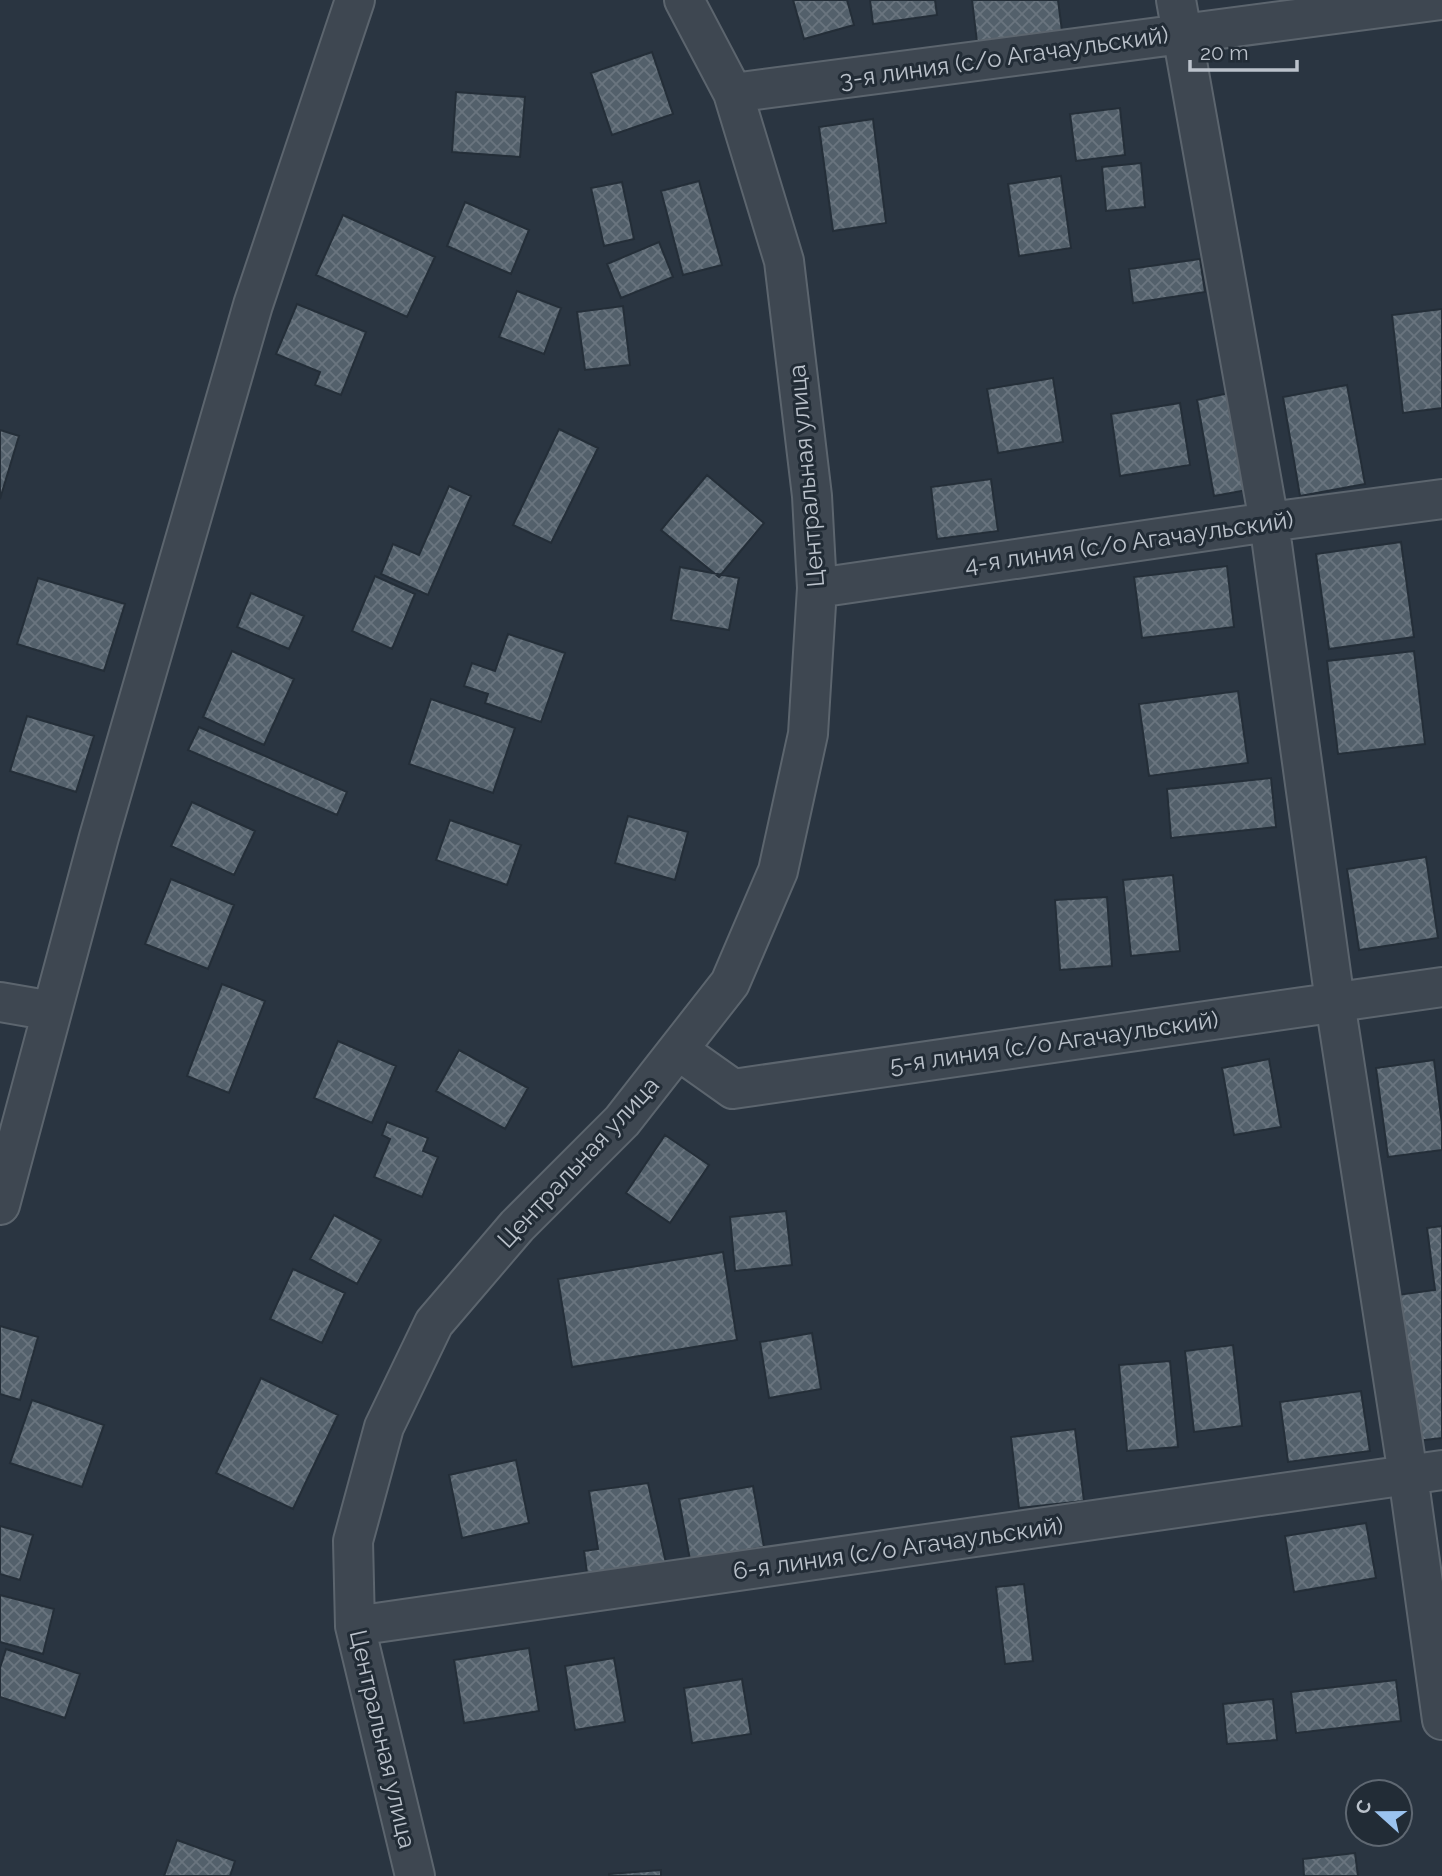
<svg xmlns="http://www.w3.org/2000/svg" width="1442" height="1876" viewBox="0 0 1442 1876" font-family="Raleway,sans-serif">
  <defs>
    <pattern id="building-cross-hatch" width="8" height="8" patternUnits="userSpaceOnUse" patternTransform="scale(1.75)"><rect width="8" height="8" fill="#53606b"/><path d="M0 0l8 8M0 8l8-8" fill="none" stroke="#6a757f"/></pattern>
  </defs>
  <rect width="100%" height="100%" fill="#2a3541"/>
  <!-- building -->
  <path fill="url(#building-cross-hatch)" stroke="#242e38" stroke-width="2" d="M793,0H847L854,25L804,39Z
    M870,0H935L937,15L873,24Z
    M972,0H1058L1062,31L977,42Z
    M652,52L673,114L612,135L591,73Z
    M456,92L525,97L520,157L452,152Z
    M1120,108L1125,155L1076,161L1070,114Z
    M873,119L886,223L833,231L819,127Z
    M1141,163L1145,207L1106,211L1102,167Z
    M1061,176L1071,248L1019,256L1008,184Z
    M699,181L722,265L683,275L661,191Z
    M622,182L634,239L604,246L591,188Z
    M465,202L529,230L511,274L447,246Z
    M343,215L435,257L407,317L316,275Z
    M659,242L673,277L621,298L607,264Z
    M1200,259L1205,292L1133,303L1129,269Z
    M517,291L561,308L544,354L499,337Z
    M297,304L366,332L341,395L315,385L320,372L276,354Z
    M623,306L630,365L585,370L577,312Z
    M1442,309V408L1403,413L1392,315Z
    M1053,378L1063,442L998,453L987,389Z
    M1347,385L1365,484L1300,496L1283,397Z
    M1229,393L1247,490L1214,496L1197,400Z
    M1180,403L1190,465L1120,476L1111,414Z
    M559,429L598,448L551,543L513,525Z
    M0,430L19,436L0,499Z
    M707,475L764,523L719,577L661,530Z
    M991,479L998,531L937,539L931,487Z
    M449,486L471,496L428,595L381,574L393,544L419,555Z
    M1401,542L1414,637L1329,649L1316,554Z
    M1227,566L1234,627L1142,638L1134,577Z
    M680,567L739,578L729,630L671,620Z
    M375,576L415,594L392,649L352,631Z
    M38,578L125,604L104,671L17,644Z
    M251,593L304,616L289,649L237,627Z
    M508,634L565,653L541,722L485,703L488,694L464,686L472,663L495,671Z
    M232,651L294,679L264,745L203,717Z
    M1414,651L1425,744L1338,754L1327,661Z
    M1238,691L1248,763L1149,776L1139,704Z
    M431,699L515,728L493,793L409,764Z
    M27,716L94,736L76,792L10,771Z
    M199,727L347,792L337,815L188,750Z
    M1271,778L1276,827L1171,838L1167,789Z
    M192,802L255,831L234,875L171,846Z
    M628,816L688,832L675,880L615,863Z
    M450,820L521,845L507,885L436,860Z
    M1426,857L1438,938L1359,950L1347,869Z
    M1173,875L1180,951L1131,956L1123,880Z
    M171,879L234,905L208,969L145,944Z
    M1107,897L1112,966L1060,970L1055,900Z
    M222,984L265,1001L229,1093L187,1076Z
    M338,1041L396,1066L372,1123L314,1098Z
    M459,1050L528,1088L505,1129L436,1091Z
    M1269,1059L1281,1127L1234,1135L1222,1068Z
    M1434,1060L1442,1125V1150L1388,1157L1376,1068Z
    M387,1122L428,1138L423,1151L438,1157L422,1197L374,1177L390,1139L382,1135Z
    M665,1135L709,1165L670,1223L626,1193Z
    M786,1211L792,1265L735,1271L730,1217Z
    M334,1215L381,1240L357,1284L310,1259Z
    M1442,1226V1438L1416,1441L1397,1295L1435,1290L1427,1228Z
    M723,1252L737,1340L572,1367L558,1279Z
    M293,1269L345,1293L322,1343L270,1319Z
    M0,1326L38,1337L20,1400L0,1394Z
    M812,1333L821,1389L769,1398L760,1342Z
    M1233,1345L1242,1426L1194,1432L1185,1351Z
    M1170,1361L1178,1447L1127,1451L1119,1365Z
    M261,1378L338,1415L293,1509L216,1473Z
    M1361,1391L1370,1451L1288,1462L1280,1402Z
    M32,1400L104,1425L82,1487L10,1463Z
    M1075,1429L1084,1501L1019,1508L1011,1437Z
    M516,1460L529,1523L462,1538L449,1475Z
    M648,1483L666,1563L587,1573L584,1551L598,1549L589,1491Z
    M753,1486L764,1547L690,1560L679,1499Z
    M1366,1523L1376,1578L1294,1592L1285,1536Z
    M0,1526L33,1535L20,1580L0,1574Z
    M1024,1584L1033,1661L1005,1664L996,1587Z
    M0,1595L54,1609L43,1654L0,1642Z
    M529,1648L539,1711L464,1723L454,1660Z
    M6,1649L80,1674L65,1718L0,1697V1668Z
    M614,1658L625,1722L575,1730L565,1666Z
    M742,1679L751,1734L692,1743L684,1688Z
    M1396,1680L1401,1721L1296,1733L1291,1692Z
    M1273,1699L1277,1740L1227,1744L1223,1704Z
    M177,1840L235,1861L230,1876H164Z
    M1355,1853L1358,1876H1304L1303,1859Z
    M661,1870V1876H609V1874Z"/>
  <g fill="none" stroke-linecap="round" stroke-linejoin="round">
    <defs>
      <path id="street" d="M1176,0L1269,522L1335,1002L1408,1475L1442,1720
        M733,93L1441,0
        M817,588L1269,522L1442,499
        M0,1002L52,1011
        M678,1050L733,1089L1442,987
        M0,1205L99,837L253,305L355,0
        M355,1626L1442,1470
        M415,1876L355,1626L353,1541L384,1427L434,1323L517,1226L622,1121L730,983L778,871L808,734L817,588L812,496L784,261L733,93L684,0"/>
    </defs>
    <!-- street casing -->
    <use href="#street" stroke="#5c656e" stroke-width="42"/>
    <!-- street -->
    <use href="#street" stroke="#3e4751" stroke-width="38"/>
  </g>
  <g text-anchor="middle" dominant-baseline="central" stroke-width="6" stroke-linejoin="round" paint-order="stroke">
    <!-- street labels -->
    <g font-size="24" fill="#bbc2cb" stroke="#222c36">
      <text transform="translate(1004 57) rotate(-8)">3-я линия (с/о Агачаульский)</text>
      <text transform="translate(806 476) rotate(-95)">Центральная улица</text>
      <text transform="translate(1129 542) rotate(-8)">4-я линия (с/о Агачаульский)</text>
      <text transform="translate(1054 1042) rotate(-8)">5-я линия (с/о Агачаульский)</text>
      <text transform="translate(578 1162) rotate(-47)">Центральная улица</text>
      <text transform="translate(898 1548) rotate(-8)">6-я линия (с/о Агачаульский)</text>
      <text transform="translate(383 1739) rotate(77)">Центральная улица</text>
    </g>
  </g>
  <!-- north arrow -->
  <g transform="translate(1379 1813) rotate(291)"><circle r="33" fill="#222c36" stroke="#5f6872" stroke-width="2"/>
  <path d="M0-5L12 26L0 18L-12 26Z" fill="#9bc3ef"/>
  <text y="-10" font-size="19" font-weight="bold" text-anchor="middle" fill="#bbc2cb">С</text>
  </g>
  <!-- scale -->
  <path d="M1190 60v10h107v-10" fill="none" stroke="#bbc2cb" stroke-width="3.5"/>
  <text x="1200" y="60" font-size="21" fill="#bbc2cb" stroke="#222c36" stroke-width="5" paint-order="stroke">20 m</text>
</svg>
